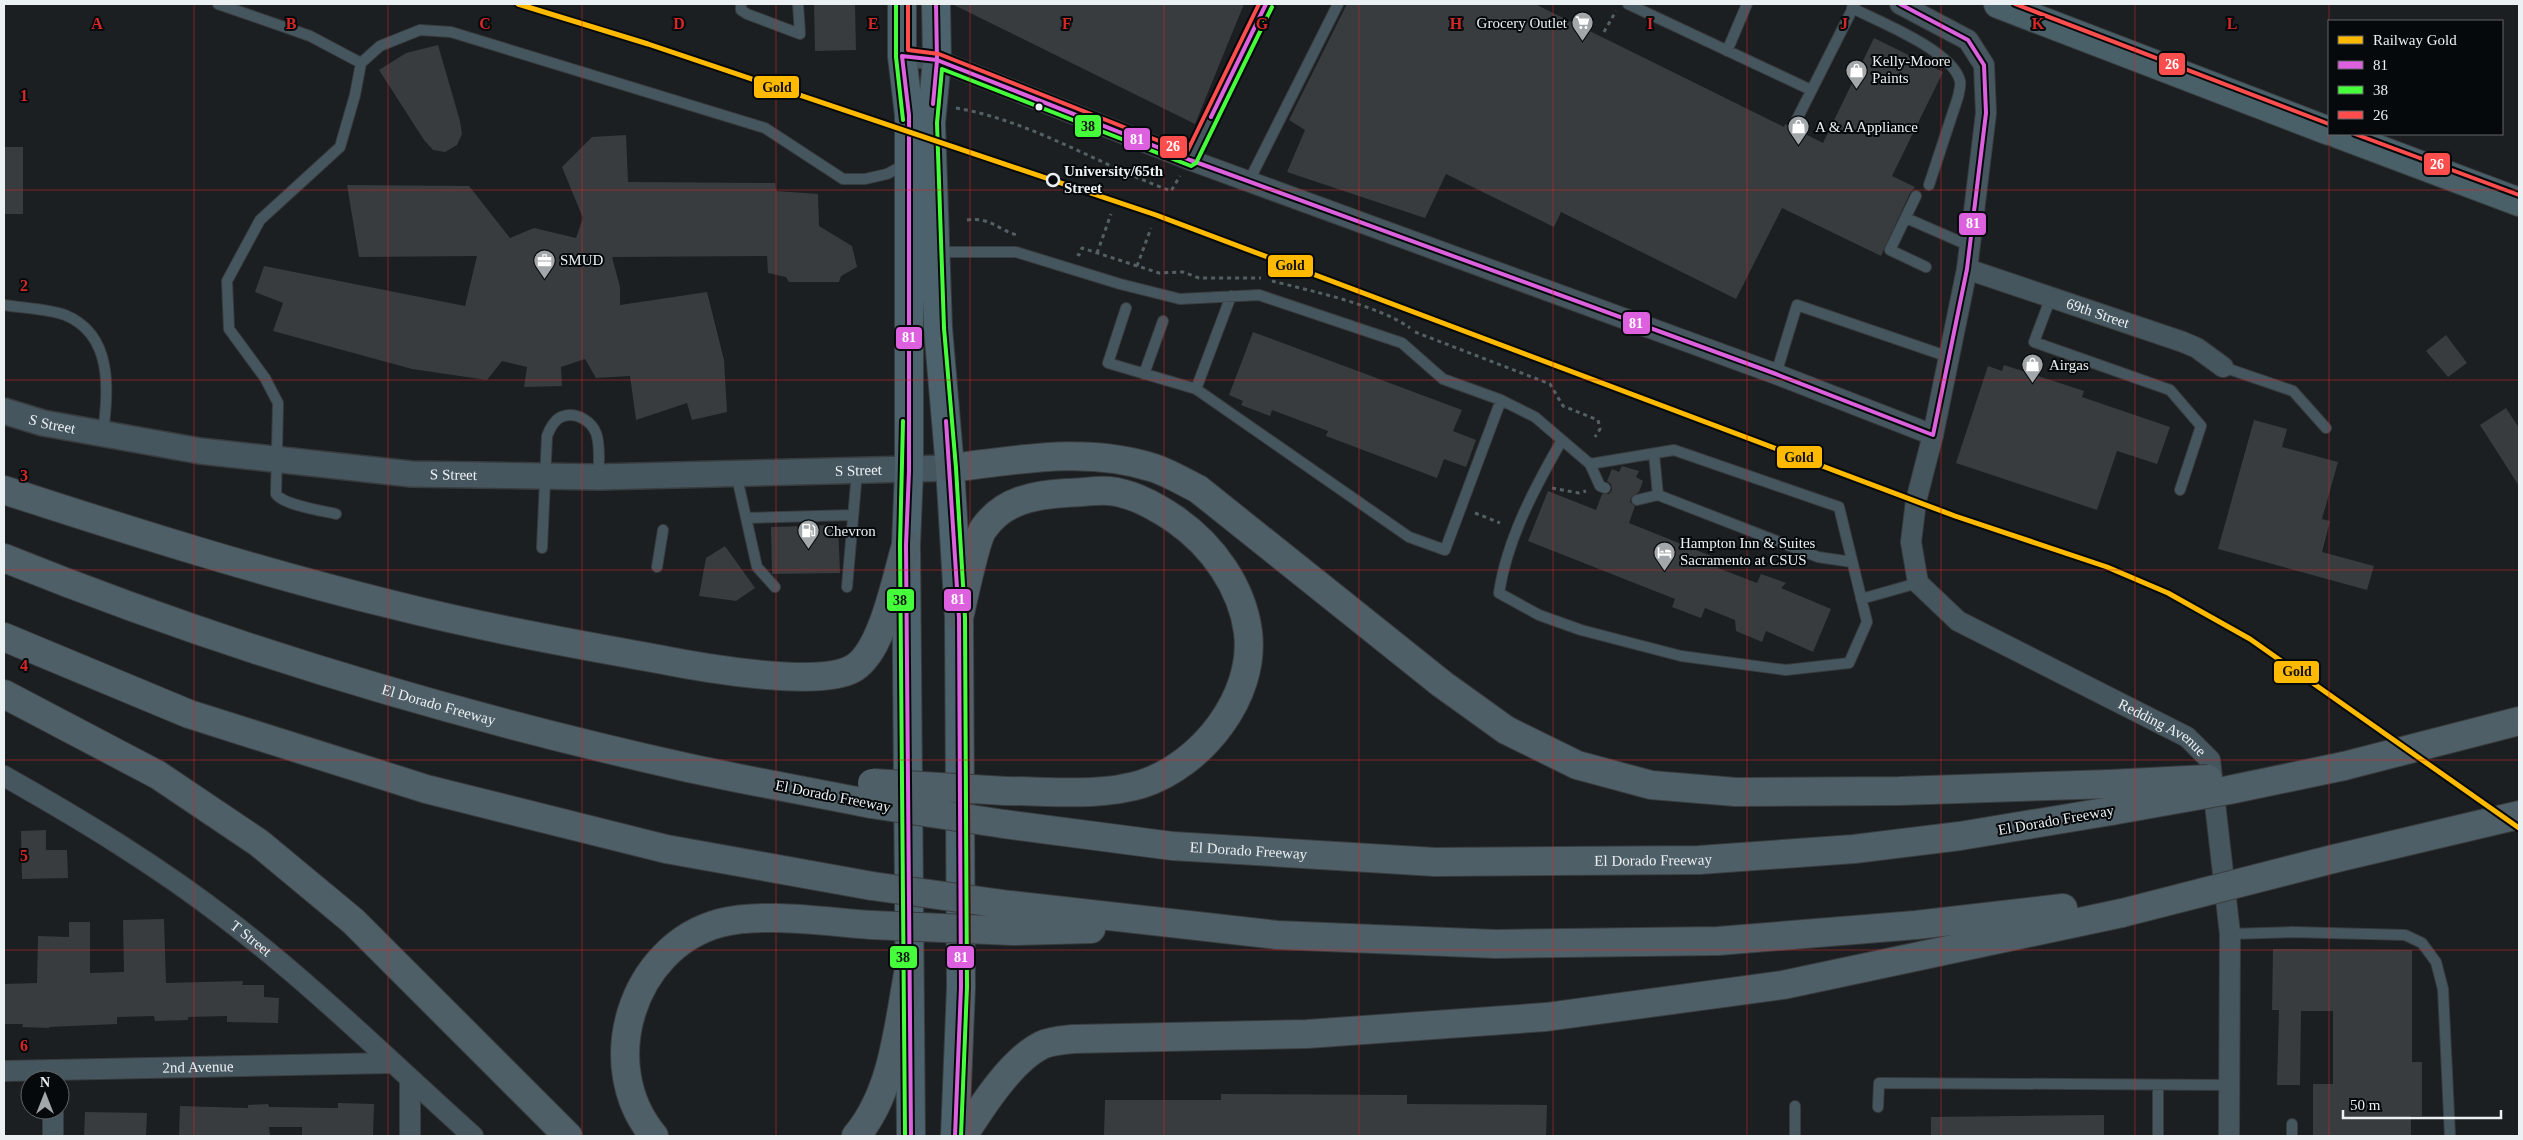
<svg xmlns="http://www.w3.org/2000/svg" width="2523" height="1140" viewBox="0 0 2523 1140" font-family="Georgia,serif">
  <rect width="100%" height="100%" fill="#1b1f22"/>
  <!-- building -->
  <path fill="#383c3e" d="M814,4H855L856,50L815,51Z
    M952,4H1244L1195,124Z
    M1347,4H1535L1784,127L1785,124L1823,143L1874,38L1943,72L1892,176L1915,187L1910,193L1881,256L1782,208L1736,299L1561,212L1554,227L1446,174L1425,218L1287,172L1305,130L1289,120Z
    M438,45L460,121L462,134L457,145L445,152L433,150L424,140L379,70L406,53Z
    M626,135L628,182L775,183L776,191L818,194L819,226L852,246L857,267L841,276L839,282H789L786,277L768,273L767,256L612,257L620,287V305L707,292L724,360L727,412L692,420L687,403L636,420L630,376L596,378L585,359L561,367L562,386L524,387L527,367L502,361L487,380L412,369L273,331L283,303L255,292L264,266L465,306L477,256L359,257L347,185L469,186L510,238L534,228L576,238L583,218L562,167L592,137Z
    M4,147H23V214H4Z
    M1253,332L1462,410L1453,431L1476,440L1466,467L1444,459L1437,478L1326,436L1328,431L1272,410L1270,416L1241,405L1243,401L1229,395Z
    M2446,335L2467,363L2448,377L2426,351Z
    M2004,365L2084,391L2082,397L2170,427L2157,464L2117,451L2097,510L1956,463L1988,366L2002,371Z
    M2506,408L2519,428V486L2480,425Z
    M2254,420L2287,429L2282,447L2338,462L2322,519L2330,521L2322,552L2374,566L2367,590L2218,549Z
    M1622,466L1639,471L1636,477L1643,481L1639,492L1631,498L1630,502L1635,506L1629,523L1721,560L1718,568L1757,583L1761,574L1786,583L1781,588L1831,609L1813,652L1766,631L1762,642L1736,631L1735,620L1705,608L1701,618L1672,607L1675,599L1528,541L1548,491L1596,510L1602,494H1609L1612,490L1611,484L1607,481L1612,469L1619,472Z
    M838,525L840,573L772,574L771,527Z
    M725,546L755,588L736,601L699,596L706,558Z
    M46,830V850H67L68,878L22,879L21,831Z
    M164,919L166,983L243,981L242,985H264V997L279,998L278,1023L227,1022V1016L188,1017V1020L155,1021L154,1016L117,1017V1024L49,1027V1028L22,1027L23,1024H4V984L37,983L38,936L69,937V922H90V973L124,972L123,920Z
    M2273,949L2412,950V1062H2422V1116H2411V1136H2313V1084H2333V1011H2301L2300,1085H2277L2279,1010H2272Z
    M1221,1094L1407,1095V1104L1547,1105L1546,1136H1104L1105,1100H1221Z
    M338,1103L374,1104L373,1136H302V1127H269L270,1136H179L180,1106L248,1108V1105L268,1104L269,1107L338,1108Z
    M85,1112L147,1113L146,1136H84Z
    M2104,1115V1136H1931V1117Z"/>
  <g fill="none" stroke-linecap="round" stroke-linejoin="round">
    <defs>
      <path id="service" d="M218,4L310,36L361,63
        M741,4V10L747,14L800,34L798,4
        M1628,4L1811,90
        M1852,8C1880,22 1953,51 1960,81C1961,86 1959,92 1958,97L1929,185
        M1727,51L1747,4
        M1796,121L1855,4
        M1190,160L1266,4
        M1249,181L1338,4
        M1916,196L1890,250L1926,267
        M1906,218L1970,246
        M937,252H1016L1120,284L1180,299L1259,295L1402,343L1443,379L1501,400L1535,417L1590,464L1674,450L1839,507L1867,622L1849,663L1786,670L1681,656L1581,630L1539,615L1499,593C1507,539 1535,487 1562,440
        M2051,297L2034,342L2170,390L2201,426L2180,490
        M4,305C22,308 49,309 65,315C114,335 108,391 103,434
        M1126,308L1108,363L1196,389L1409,537L1445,550L1501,400
        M2223,367L2293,391L2326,428
        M1144,374L1163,321
        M1776,374L1797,305L1949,357
        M1196,389L1231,296
        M1654,454L1658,495L1818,557L1852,562
        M1590,464L1600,486L1605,488
        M736,473L757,567L775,587
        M1637,500L1658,495
        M336,514C323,511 283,505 276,494L278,403L265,378L229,329L227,281L260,220L340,147L355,95L361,63L380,46L420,30L451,32L765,128L843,179H865L887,174L906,164
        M746,518L853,515
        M542,548L547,436C550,428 555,418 564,416C577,412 592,422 596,433C601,446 598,464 599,477
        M657,567L663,530
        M847,587L857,472
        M1861,599L1918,583
        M2230,934L2292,932L2405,935L2422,943L2436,962L2443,989L2450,1136
        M2158,1085V1136
        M1878,1107L1879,1083L2229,1085
        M1795,1136V1106
        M2292,1136V1124"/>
      <g id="minor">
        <path id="s1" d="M1900,4L1968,40L1984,65L1986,113L1967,269L1933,435L1916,501L1911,542L1918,583L1958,621L2187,737L2210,760L2230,934L2229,1136"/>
        <path d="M902,56L937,60L1190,160L1776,374L1933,435"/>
        <path id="s2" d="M1967,269L2183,342L2197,348L2223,367"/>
        <path id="s3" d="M4,776C82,820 158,866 229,921C315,987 393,1064 473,1136"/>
        <path id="s4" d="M4,1071L391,1063"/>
        <path d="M410,1079V1136"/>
        <path d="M53,1136V1110"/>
      </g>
      <g id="tertiary">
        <path id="s5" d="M4,411L43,423L200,451L411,474L599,477L950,468"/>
      </g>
      <path id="secondary" d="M902,4V56L909,115V471L906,545L911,1136
        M936,4L937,60L931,123L938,328L950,468L959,618L961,987L955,1136"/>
      <path id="primary" d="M1998,4L2329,131
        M2338,134L2519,202"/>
      <g id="motorway">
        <path d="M950,468C1018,460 1087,446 1154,468C1169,473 1184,482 1198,489L1442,684L1506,730L1577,765L1651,785L1736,792L1899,791L2110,784"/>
        <path d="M4,490C133,532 263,573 394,605C481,627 569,643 658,659C698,667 820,689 854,668C883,650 896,578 906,545"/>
        <path id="s6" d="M4,558C225,647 456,716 689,768C749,781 811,792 871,804"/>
        <path d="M959,618C963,601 976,538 984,528C1004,500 1034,495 1066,493C1080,493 1095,490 1109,491C1133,493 1157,507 1176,520C1213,546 1242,587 1248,632C1256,697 1201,765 1142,784C1100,797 1050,791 1006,791"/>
        <path d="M4,637L189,714L426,789L666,849L872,886"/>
        <path d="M4,694L158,775L259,843L353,921L568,1136"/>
        <path d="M2344,766L2519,721"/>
        <path id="s7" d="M1004,824L1172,846L1435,862L1699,860L1854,849L1960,836L2111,811"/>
        <path d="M2333,859L2519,815"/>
        <path d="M1010,905L1277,935L1496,944L1718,941L1916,925L2063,908"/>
        <path d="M1013,931L1091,929"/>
        <path d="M654,1136C595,1066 631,947 720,923C762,912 827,922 872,925"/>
        <path d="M856,1136C894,1091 898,1025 909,969"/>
        <path d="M963,1136C981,1108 1011,1060 1042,1045C1050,1041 1063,1040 1073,1039L1307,1034L1546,1017L1783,985L2122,913"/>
      </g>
    </defs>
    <!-- service casing -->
    <use href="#service" stroke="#393c3e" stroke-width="12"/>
    <!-- minor casing -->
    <use href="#minor" stroke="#393c3e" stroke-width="22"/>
    <!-- tertiary casing -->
    <use href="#tertiary" stroke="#393c3e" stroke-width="28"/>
    <!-- secondary casing -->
    <use href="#secondary" stroke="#393c3e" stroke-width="30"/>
    <!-- primary casing -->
    <use href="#primary" stroke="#393c3e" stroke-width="30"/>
    <!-- motorway casing -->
    <use href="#motorway" stroke="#393c3e" stroke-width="30"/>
    <!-- path -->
    <path stroke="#546065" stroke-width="3" stroke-dasharray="4 4" stroke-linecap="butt" d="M1604,32L1616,11
      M956,108C1032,121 1099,165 1171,191L1180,176
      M967,220C991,217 996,229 1017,235
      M1097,253L1111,214
      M1077,254L1079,255L1082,248L1159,273L1183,272L1199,278H1261
      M1137,266L1151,228
      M1272,281C1311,291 1378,305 1410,328
      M1415,332L1550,384L1563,406L1598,420L1600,429L1595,437
      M1552,488L1579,493L1586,491
      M1475,513L1500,523"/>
    <!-- service -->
    <use href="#service" stroke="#46565f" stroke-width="10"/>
    <!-- minor -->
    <use href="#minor" stroke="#46565f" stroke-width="20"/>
    <!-- tertiary -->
    <use href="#tertiary" stroke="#46565f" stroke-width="25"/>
    <!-- secondary -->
    <use href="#secondary" stroke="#4c626c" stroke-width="28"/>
    <!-- primary -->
    <use href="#primary" stroke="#496069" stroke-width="28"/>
    <!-- motorway -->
    <use href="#motorway" stroke="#4f5f67" stroke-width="28"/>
    <defs>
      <path id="motorway-bridge" d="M872,783L1006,791
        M2110,784L2208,779
        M871,804L1004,824
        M2111,811L2229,790L2344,766
        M872,886L1010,905
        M2122,913L2333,859
        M872,925L1013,931"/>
    </defs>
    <!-- motorway-bridge casing -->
    <use href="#motorway-bridge" stroke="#393c3e" stroke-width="30" stroke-linecap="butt"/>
    <!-- motorway-bridge -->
    <use href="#motorway-bridge" stroke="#4f5f67" stroke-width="28"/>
    <defs>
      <path id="bus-1" d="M933,104L937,60L936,4
        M1211,117L1266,4
        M946,421L959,618L961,987L955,1136
        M911,1136L906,545L909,471V115L902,56L937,60L1190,160L1776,374L1933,435L1967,269L1986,113L1984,65L1968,40L1900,4"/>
      <path id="bus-2" d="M896,4V57L903,120
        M903,421L900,545L905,1136
        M961,1136L967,987L965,618L956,468L944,328L937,123L942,69L1191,166L1196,163L1272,7"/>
      <path id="bus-3" d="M908,4V50L939,54L1187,152L1259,4
        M2015,4L2329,124
        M2355,134L2519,195"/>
    </defs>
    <!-- bus-1 casing -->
    <use href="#bus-1" stroke="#06090b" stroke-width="8"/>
    <!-- bus-2 casing -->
    <use href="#bus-2" stroke="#06090b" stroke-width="8"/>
    <!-- bus-3 casing -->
    <use href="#bus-3" stroke="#06090b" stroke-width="8"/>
    <!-- bus-1 -->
    <use href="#bus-1" stroke="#dd60df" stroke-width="4"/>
    <!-- bus-2 -->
    <use href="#bus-2" stroke="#45ff3b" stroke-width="4"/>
    <!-- bus-3 -->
    <use href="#bus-3" stroke="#fd4d4d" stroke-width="4"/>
    <defs>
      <path id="rail-1" d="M518,4L648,44L1156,215L1955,516L2107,567L2168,593L2250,639L2519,828"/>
    </defs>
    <!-- rail-1 casing -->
    <use href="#rail-1" stroke="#06090b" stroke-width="9"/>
    <!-- rail-1 -->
    <use href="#rail-1" stroke="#ffba00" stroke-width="5"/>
  </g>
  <!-- grid -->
  <path fill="none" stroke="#d62828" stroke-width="1" stroke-opacity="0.55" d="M194,4V1136M388,4V1136M582,4V1136M776,4V1136M970,4V1136M1164,4V1136M1359,4V1136M1553,4V1136M1747,4V1136M1941,4V1136M2135,4V1136M2329,4V1136M4,190H2519M4,380H2519M4,570H2519M4,760H2519M4,950H2519"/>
  <!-- icons -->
  <defs>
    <symbol id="supermarket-pin" viewBox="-11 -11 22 30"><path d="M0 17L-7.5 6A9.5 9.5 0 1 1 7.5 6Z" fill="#a2a7aa" stroke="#06090b"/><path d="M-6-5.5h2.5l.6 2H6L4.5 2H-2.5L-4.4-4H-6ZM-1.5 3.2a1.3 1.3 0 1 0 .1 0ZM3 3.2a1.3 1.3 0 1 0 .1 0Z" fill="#fff"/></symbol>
    <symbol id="shop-pin" viewBox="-11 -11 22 30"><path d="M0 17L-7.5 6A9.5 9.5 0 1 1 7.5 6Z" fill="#a2a7aa" stroke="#06090b"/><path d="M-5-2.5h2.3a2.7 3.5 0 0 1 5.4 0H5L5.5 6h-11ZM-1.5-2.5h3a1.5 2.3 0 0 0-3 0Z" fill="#fff"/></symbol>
    <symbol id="office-pin" viewBox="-11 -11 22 30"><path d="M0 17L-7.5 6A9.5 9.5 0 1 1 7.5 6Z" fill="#a2a7aa" stroke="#06090b"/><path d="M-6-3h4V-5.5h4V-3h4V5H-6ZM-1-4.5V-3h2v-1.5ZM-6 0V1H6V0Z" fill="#fff"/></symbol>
    <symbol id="fuel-pin" viewBox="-11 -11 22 30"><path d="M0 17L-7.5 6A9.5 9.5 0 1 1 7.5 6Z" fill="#a2a7aa" stroke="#06090b"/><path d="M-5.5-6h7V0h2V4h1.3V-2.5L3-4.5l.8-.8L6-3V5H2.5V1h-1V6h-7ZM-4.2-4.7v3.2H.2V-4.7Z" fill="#fff"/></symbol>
    <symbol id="hotel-pin" viewBox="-11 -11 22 30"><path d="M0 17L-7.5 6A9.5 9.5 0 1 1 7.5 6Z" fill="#a2a7aa" stroke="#06090b"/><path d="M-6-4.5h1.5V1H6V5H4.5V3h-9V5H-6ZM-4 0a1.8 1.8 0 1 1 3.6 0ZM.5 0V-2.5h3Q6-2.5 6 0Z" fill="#fff"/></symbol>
  </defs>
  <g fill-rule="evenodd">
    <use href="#supermarket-pin" x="1570" y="10" width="25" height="34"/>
    <use href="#shop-pin" x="1844" y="58" width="25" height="34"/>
    <use href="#shop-pin" x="1786" y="114" width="25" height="34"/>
    <use href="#office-pin" x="532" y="248" width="25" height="34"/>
    <use href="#shop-pin" x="2020" y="352" width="25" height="34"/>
    <use href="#fuel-pin" x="796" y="518" width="25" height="34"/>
    <use href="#hotel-pin" x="1652" y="540" width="25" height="34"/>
  </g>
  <!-- markers -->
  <circle fill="#ebf0f3" stroke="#06090b" stroke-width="2" cx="1039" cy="107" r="4.5"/>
  <circle fill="#06090b" stroke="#ebf0f3" stroke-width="2.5" cx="1053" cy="180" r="6"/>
  <g text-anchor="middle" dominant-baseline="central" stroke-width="4" stroke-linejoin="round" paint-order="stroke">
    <!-- poi labels -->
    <g font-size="15" fill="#ebf0f3" stroke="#06090b" text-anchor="start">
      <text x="1567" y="23" text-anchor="end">Grocery Outlet</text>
      <text x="1872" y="61">Kelly-Moore<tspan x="1872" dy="17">Paints</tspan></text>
      <text x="1815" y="127">A &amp; A Appliance</text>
      <text x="560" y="260">SMUD</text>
      <text x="2049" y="365">Airgas</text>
      <text x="824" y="531">Chevron</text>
      <text x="1680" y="543">Hampton Inn &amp; Suites<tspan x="1680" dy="17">Sacramento at CSUS</tspan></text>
    </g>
    <!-- stop labels -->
    <g font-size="15" font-weight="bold" fill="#ebf0f3" stroke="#06090b" text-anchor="start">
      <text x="1064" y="171">University/65th<tspan x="1064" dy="17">Street</tspan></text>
    </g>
    <!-- street labels -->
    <g font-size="15" fill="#ebf0f3" stroke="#06090b">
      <text stroke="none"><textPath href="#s2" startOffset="138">69th Street</textPath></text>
      <text stroke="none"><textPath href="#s5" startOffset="50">S Street</textPath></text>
      <text stroke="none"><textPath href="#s5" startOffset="860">S Street</textPath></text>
      <text stroke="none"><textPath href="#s5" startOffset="455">S Street</textPath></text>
      <text stroke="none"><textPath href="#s6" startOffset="459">El Dorado Freeway</textPath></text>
      <text stroke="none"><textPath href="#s1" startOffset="918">Redding Avenue</textPath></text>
      <text transform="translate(833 796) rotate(11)">El Dorado Freeway</text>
      <text transform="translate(2056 820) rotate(-10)">El Dorado Freeway</text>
      <text stroke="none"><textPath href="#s7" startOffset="246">El Dorado Freeway</textPath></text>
      <text stroke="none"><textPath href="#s7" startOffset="651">El Dorado Freeway</textPath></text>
      <text stroke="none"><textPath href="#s3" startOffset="296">T Street</textPath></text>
      <text stroke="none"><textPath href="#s4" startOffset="194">2nd Avenue</textPath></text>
    </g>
  </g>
  <g font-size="16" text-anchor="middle" font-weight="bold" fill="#d62828" stroke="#06090b" stroke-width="4" stroke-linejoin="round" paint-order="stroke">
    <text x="97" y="29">A</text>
    <text x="291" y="29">B</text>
    <text x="485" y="29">C</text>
    <text x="679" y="29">D</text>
    <text x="873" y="29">E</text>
    <text x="1067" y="29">F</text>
    <text x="1262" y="29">G</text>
    <text x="1456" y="29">H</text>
    <text x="1650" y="29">I</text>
    <text x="1844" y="29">J</text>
    <text x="2038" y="29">K</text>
    <text x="2232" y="29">L</text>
    <text x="24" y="101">1</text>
    <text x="24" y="291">2</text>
    <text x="24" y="481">3</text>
    <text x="24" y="671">4</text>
    <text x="24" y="861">5</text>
    <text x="24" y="1051">6</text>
  </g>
  <g stroke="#06090b" stroke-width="2">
    <rect x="2158" y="52" width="28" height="24" rx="5" fill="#fd4d4d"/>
    <rect x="753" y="75" width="47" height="24" rx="5" fill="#ffba00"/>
    <rect x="1074" y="114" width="28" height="24" rx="5" fill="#45ff3b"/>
    <rect x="1123" y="127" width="28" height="24" rx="5" fill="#dd60df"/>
    <rect x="1159" y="135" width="29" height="24" rx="5" fill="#fd4d4d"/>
    <rect x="2423" y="152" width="28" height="24" rx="5" fill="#fd4d4d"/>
    <rect x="1958" y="212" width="29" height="24" rx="5" fill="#dd60df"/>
    <rect x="1267" y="254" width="47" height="24" rx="5" fill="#ffba00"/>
    <rect x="1622" y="311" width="29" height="24" rx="5" fill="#dd60df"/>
    <rect x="895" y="326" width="28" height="24" rx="5" fill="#dd60df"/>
    <rect x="1776" y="445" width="47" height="24" rx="5" fill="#ffba00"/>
    <rect x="943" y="588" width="29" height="24" rx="5" fill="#dd60df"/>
    <rect x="886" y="588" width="29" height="24" rx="5" fill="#45ff3b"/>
    <rect x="2273" y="660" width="47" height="24" rx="5" fill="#ffba00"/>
    <rect x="946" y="945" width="29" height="24" rx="5" fill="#dd60df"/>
    <rect x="889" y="945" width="29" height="24" rx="5" fill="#45ff3b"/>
  </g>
  <g font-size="14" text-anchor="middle" font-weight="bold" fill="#fff">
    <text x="2172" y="69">26</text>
    <text x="1137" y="144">81</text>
    <text x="1173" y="151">26</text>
    <text x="2437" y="169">26</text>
    <text x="1973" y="228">81</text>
    <text x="1636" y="328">81</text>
    <text x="909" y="342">81</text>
    <text x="958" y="604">81</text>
    <text x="961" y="962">81</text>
  </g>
  <g font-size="14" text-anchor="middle" font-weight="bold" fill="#111">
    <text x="777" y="92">Gold</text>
    <text x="1088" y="131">38</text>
    <text x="1290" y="270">Gold</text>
    <text x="1799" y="462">Gold</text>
    <text x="900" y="605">38</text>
    <text x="2297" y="676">Gold</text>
    <text x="903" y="962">38</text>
  </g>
  <!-- border -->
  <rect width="2523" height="1140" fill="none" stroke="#ebf0f3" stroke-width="10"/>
  <!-- legend -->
  <rect x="2328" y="20" width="175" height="115" fill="#06090b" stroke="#626568"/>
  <rect x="2338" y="36" width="25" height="8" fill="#ffba00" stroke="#626568"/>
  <text x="2373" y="45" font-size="15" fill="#ebf0f3">Railway Gold</text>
  <rect x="2338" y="61" width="25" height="8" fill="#dd60df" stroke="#626568"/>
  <text x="2373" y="70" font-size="15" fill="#ebf0f3">81</text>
  <rect x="2338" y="86" width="25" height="8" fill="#45ff3b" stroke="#626568"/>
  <text x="2373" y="95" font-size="15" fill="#ebf0f3">38</text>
  <rect x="2338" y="111" width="25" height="8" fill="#fd4d4d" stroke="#626568"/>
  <text x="2373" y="120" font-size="15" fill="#ebf0f3">26</text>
  <!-- north arrow -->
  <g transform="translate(45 1095)"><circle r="24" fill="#06090b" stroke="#626568"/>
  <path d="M0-4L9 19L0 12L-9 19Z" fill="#a2a7aa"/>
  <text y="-8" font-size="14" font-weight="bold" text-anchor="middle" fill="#ebf0f3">N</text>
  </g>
  <!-- scale -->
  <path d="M2343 1110v8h158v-8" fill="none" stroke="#ebf0f3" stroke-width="2.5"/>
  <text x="2350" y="1110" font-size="15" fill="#ebf0f3" stroke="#06090b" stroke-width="4" paint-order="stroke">50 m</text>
</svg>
